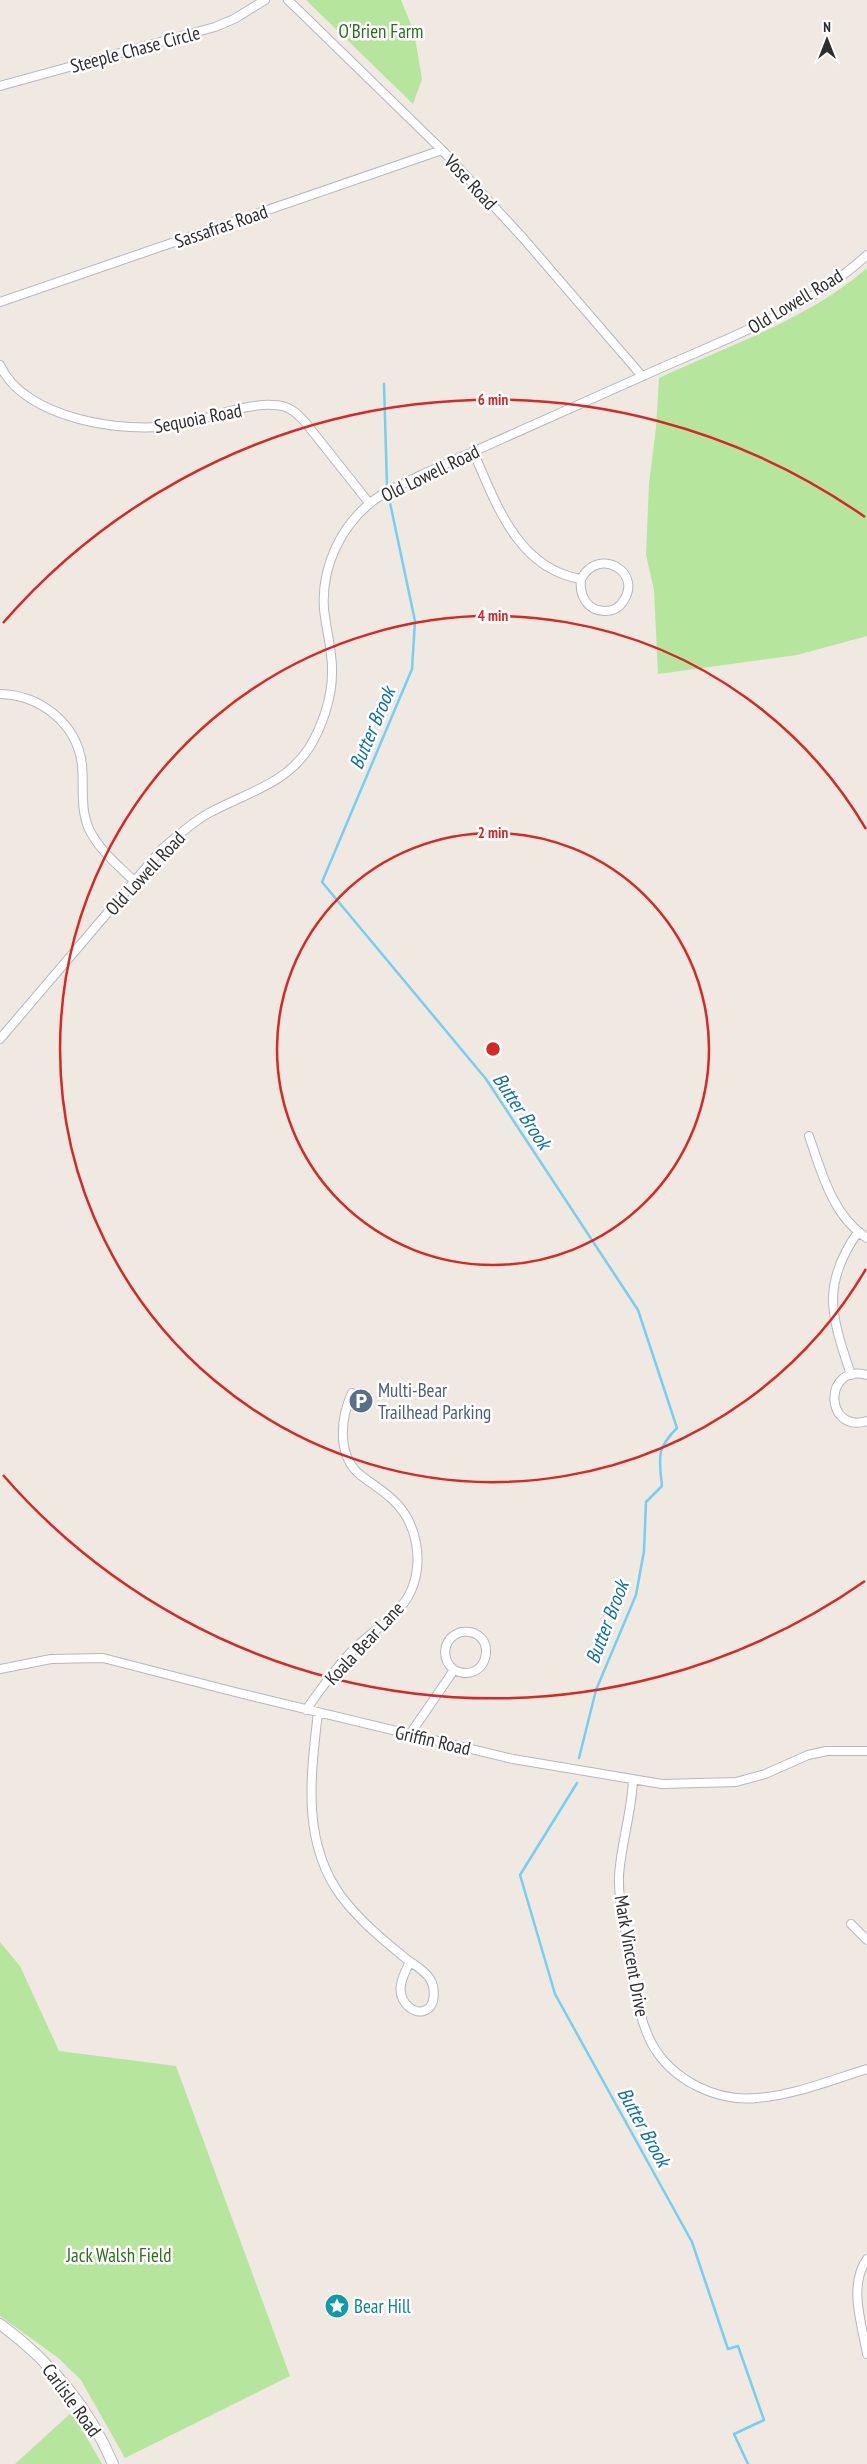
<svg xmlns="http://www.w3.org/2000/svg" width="867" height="2464" viewBox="0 0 867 2464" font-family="'PT Sans Narrow',sans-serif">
  <rect width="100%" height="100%" fill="#efe9e1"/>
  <!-- green -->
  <path fill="#b6e59e" d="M306,0H401L414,32L422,79L413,104Z
    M867,268V636L797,655L658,674L654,590L646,555L649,484L656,428L659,378C728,346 809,319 867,268Z
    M0,1942L20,1966L59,2051L176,2066L290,2376L125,2458L81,2380L57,2357L0,2316Z
    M72,2412L102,2464H15Z"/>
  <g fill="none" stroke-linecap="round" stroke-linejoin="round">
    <!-- stream -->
    <path stroke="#75cff0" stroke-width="2.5" d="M384,384L387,486
      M389,498L415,621L412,669L322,882L486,1079L638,1310L677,1428C656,1449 659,1457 662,1486L646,1502L644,1551L636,1595L596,1690L579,1758
      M577,1783L520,1875L555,1994L692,2242L728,2349L738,2346L764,2420L734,2434L748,2464"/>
    <defs>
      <path id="street" d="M288,0L442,150L523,238L642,376
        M0,86L215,27L234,19L265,0
        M0,302L442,150
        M0,365C24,419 124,434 177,425C205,420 246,403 273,405C288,405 296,412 305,422L370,504
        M473,451C496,504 518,569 581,579C599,546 642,572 624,600C620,607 613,611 605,611C587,611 579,595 581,579
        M0,694C40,695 77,723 82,765C84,787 80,809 89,829C99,850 118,865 134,881
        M0,1039L161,850C176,837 191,823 209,813C245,793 285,785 309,748C322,727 332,698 332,673C333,652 326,630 324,609C321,567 341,525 374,500C388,490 405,483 421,475C501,439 582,403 663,367C734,336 809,308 867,255
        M809,1136C821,1171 833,1217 867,1238
        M851,1375C832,1317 820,1286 858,1232
        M867,1375C823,1363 824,1434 867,1421
        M0,1669L51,1659L103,1658L235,1692L513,1759L662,1784L736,1782L765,1774L808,1755L827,1751H867
        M306,1710C321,1689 335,1668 353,1650C372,1630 399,1617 411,1591C424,1561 417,1522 393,1500C382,1489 368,1482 357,1472C337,1452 341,1417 352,1393
        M318,1712C311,1775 301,1841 341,1896C359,1920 381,1938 404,1957C412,1964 424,1969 430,1979C435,1987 437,2008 423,2011C418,2013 413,2010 409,2007C394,1994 402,1977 410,1962
        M410,1734L454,1670C440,1658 443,1638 461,1632C500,1627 490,1687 454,1670
        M633,1779C632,1812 621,1843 619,1876C618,1906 628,1938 632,1967C636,1992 639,2020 652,2044C672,2080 716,2102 757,2098C795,2095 831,2080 867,2069
        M851,1924L867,1940
        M867,2259C848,2286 862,2324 867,2354"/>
      <path id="secondary" d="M0,2324C49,2360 89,2407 113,2464"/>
    </defs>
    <!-- street casing -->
    <use href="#street" stroke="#b4b7c1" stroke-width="10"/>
    <!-- secondary casing -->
    <use href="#secondary" stroke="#b4b7c1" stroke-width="12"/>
    <!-- street -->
    <use href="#street" stroke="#fff" stroke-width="8"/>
    <!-- secondary -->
    <use href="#secondary" stroke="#fff" stroke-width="10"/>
  </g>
  <!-- distance rings -->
  <g fill="none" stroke="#d62828" stroke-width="2.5">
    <circle cx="493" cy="1049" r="216"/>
    <path d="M866 1269A433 433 0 1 1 866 829"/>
    <path d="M865 1581A649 649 0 0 1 3 1475M3 623A649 649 0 0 1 865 517"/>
  </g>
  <!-- icons -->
  <defs>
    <symbol id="parking-disc" viewBox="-11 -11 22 22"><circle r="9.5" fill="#5c6f8a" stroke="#fff"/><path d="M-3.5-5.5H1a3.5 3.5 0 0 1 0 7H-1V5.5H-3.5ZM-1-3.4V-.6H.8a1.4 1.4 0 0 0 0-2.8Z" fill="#fff"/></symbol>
    <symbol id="sight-disc" viewBox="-11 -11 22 22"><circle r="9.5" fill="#0f9aa8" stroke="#fff"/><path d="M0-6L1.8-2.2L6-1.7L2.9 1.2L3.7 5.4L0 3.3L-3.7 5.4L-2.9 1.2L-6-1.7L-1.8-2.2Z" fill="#fff"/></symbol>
  </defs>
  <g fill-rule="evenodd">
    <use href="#parking-disc" x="347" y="1387" width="28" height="28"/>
    <use href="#sight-disc" x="323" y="2292" width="28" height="28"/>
  </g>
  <g text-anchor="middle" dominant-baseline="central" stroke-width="5" stroke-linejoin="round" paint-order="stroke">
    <!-- park labels -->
    <g font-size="19" fill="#2c6e1b" stroke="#fff">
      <text x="381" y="31">O'Brien Farm</text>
      <text x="119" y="2255">Jack Walsh Field</text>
    </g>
    <!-- street labels -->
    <g font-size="19" fill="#2e2e2e" stroke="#fff">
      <text transform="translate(135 49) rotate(-15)">Steeple Chase Circle</text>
      <text transform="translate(471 182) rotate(47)">Vose Road</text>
      <text transform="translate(221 226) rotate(-19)">Sassafras Road</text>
      <text transform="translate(795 301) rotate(-31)">Old Lowell Road</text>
      <text transform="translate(198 418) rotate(-11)">Sequoia Road</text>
      <text transform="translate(430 473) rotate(-26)">Old Lowell Road</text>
      <text transform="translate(145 873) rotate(-47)">Old Lowell Road</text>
      <text transform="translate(364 1643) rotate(-47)">Koala Bear Lane</text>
      <text transform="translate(433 1740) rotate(13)">Griffin Road</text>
      <text transform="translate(632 1956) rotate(80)">Mark Vincent Drive</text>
      <text transform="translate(72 2400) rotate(54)">Carlisle Road</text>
    </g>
    <!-- service labels -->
    <g font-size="19" fill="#4e5e75" stroke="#fff" text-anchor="start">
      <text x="378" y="1390">Multi-Bear<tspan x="378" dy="22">Trailhead Parking</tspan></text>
    </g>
    <!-- culture labels -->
    <g font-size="19" fill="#0d838f" stroke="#fff" text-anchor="start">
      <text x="354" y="2306">Bear Hill</text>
    </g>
    <!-- water labels -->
    <g font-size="20" font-style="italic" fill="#0d6fa3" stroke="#fff">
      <text transform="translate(372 728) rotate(-67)">Butter Brook</text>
      <text transform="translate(522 1111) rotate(56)">Butter Brook</text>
      <text transform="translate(607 1622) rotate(-69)">Butter Brook</text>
      <text transform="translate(644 2127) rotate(61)">Butter Brook</text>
    </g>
  </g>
  <circle cx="493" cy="1049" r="8" fill="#d62828" stroke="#fff" stroke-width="2.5"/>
  <g font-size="15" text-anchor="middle" font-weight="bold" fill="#d62828" stroke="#fff" stroke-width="5" stroke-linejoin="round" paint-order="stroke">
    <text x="493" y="405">6 min</text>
    <text x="493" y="621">4 min</text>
    <text x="493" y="838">2 min</text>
  </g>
  <!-- north arrow -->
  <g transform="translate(827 40)" stroke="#ffffff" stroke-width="4" paint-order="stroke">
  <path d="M0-4L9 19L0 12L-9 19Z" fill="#2e2e2e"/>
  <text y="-8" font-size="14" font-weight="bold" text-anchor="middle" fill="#2e2e2e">N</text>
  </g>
</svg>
